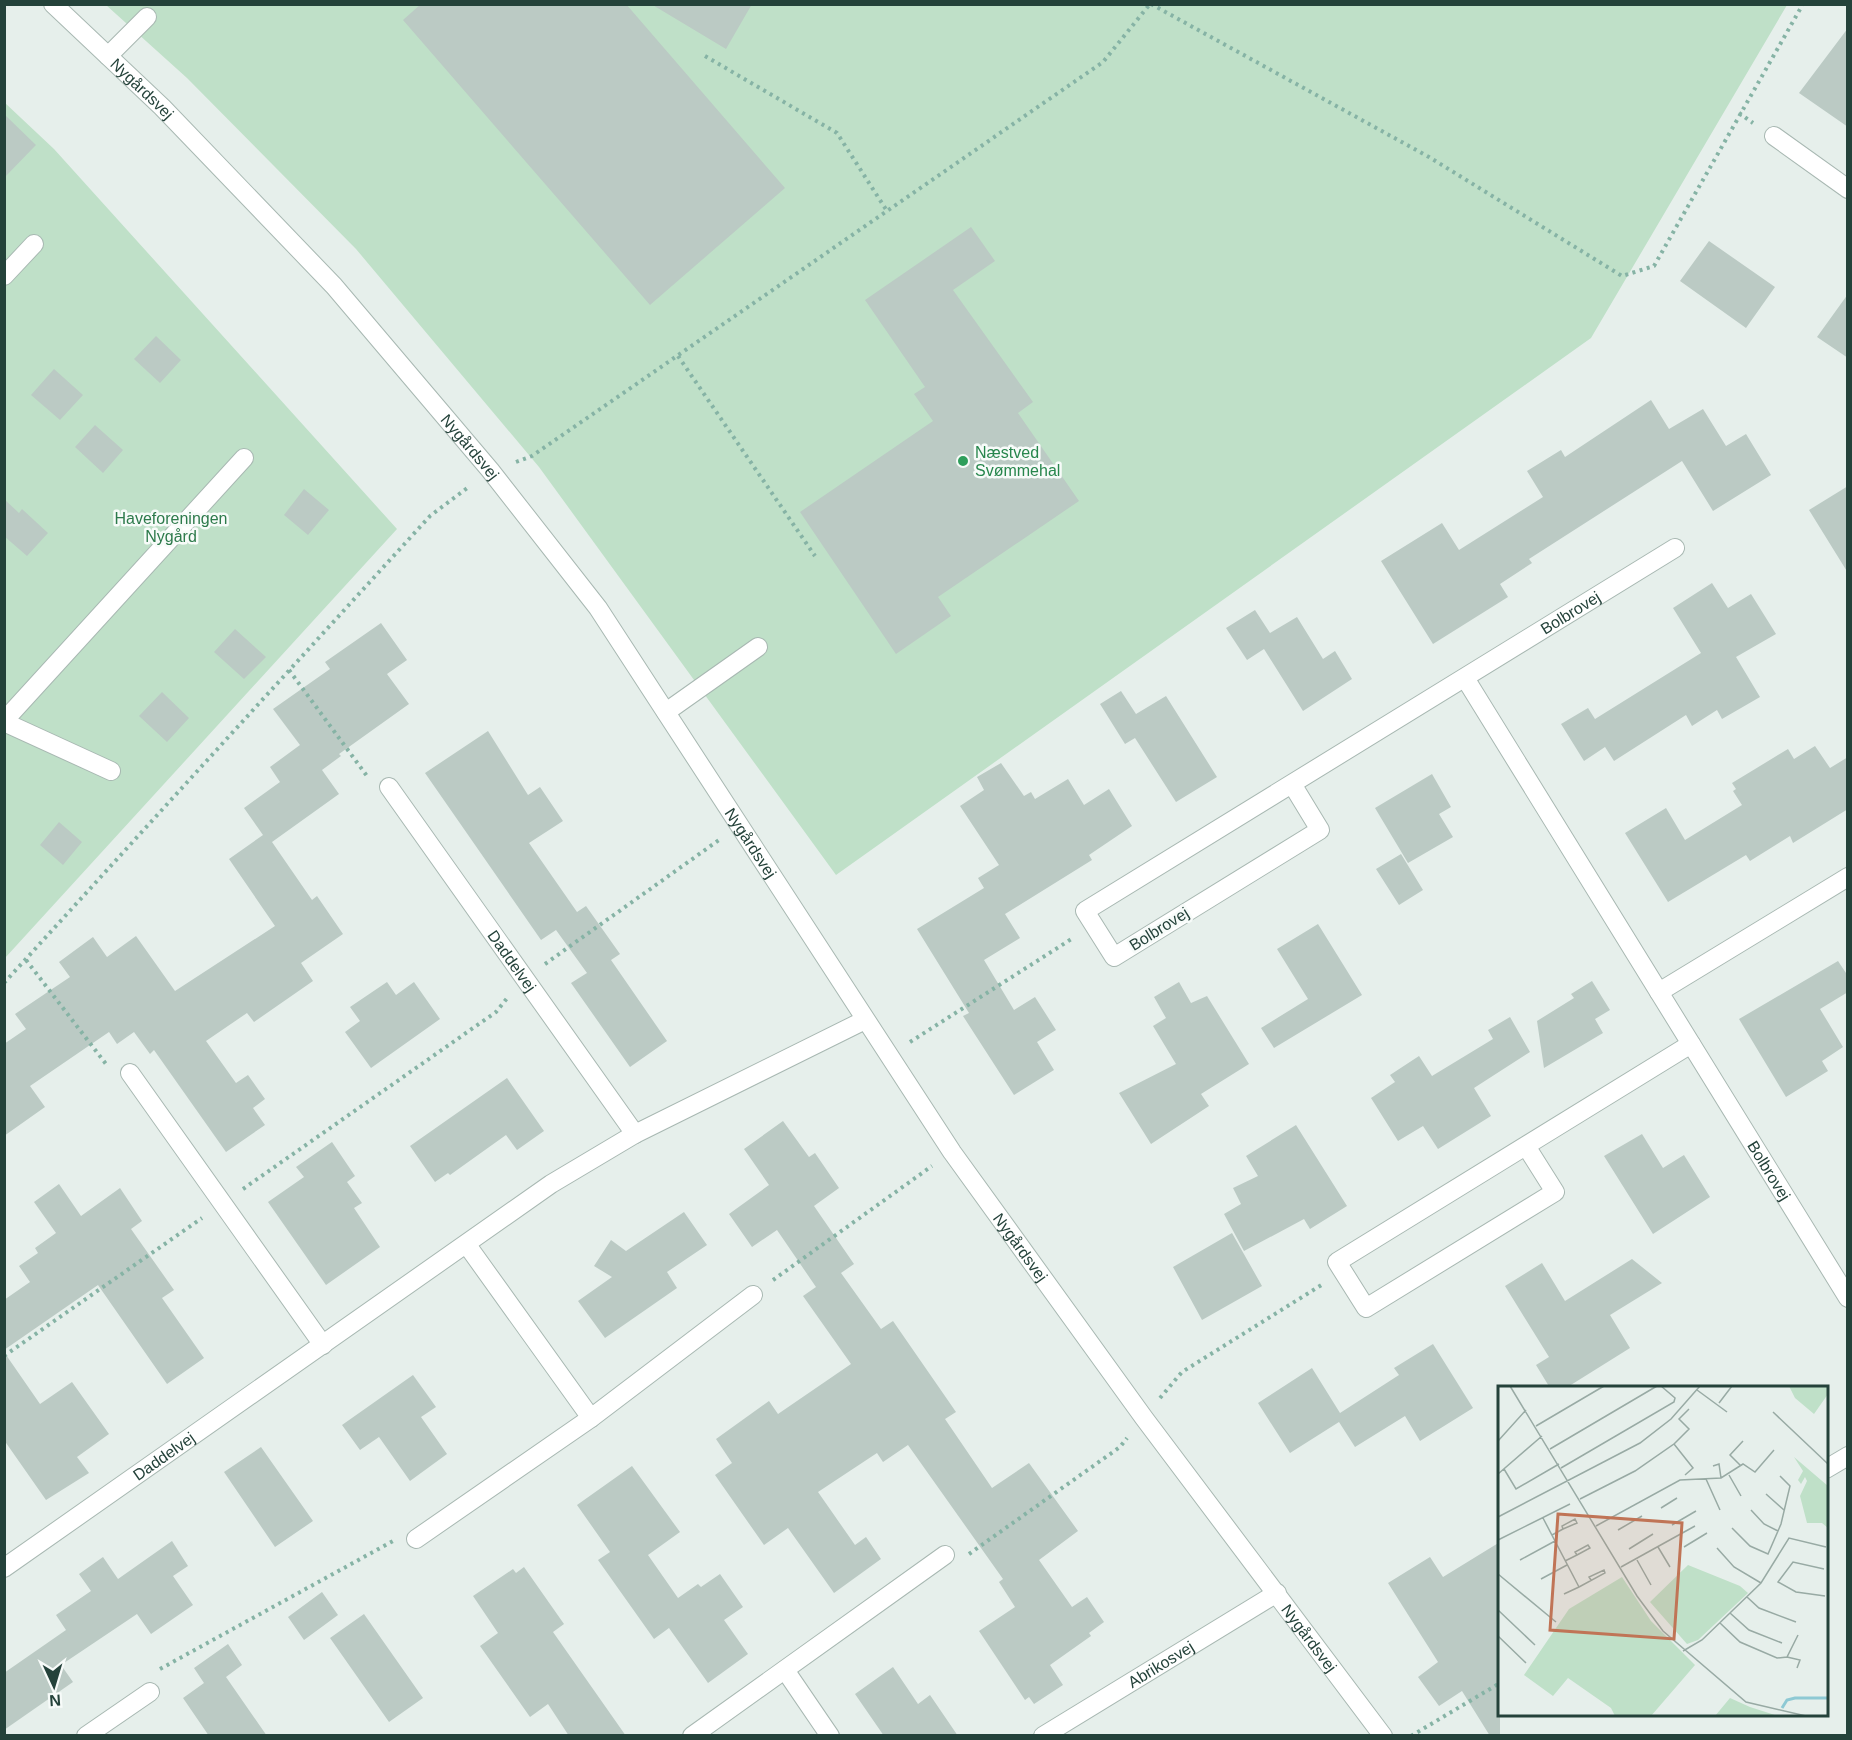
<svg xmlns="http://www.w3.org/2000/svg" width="1852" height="1740" viewBox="0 0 1852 1740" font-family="Helvetica,sans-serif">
  <rect width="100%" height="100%" fill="#e6efeb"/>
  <!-- green -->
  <path fill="#bfe0c8" d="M106,5H1787L1591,338L836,875L539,467L356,249L187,78Z
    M4,102L54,149L397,529L5,958Z"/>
  <!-- building -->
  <path fill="#bbcac4" d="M421,4H626L785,188L650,305L403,20Z
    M651,4H752L726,49Z
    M1848,28V127L1799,93Z
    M4,114L36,145L4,178Z
    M971,227L995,261L953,290L1033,402L1018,413L1079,501L938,597L951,616L896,654L800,512L933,421L914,394L925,387L865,300Z
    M1709,241L1775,287L1746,328L1680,281Z
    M1848,294V358L1817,337Z
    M156,336L181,360L160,383L134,359Z
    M54,369L83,395L60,420L31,395Z
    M1651,400L1669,429L1703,409L1726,446L1746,434L1771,475L1713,511L1682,461L1529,559L1532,563L1500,584L1508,597L1433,644L1381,561L1442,523L1459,550L1543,497L1527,471L1561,450L1565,457Z
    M95,425L123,450L103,473L75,447Z
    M1848,486V573L1809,510Z
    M304,489L329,510L308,535L284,515Z
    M4,499L19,513L22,509L48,533L27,556L4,536Z
    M1712,583L1728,608L1751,594L1776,634L1736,657L1760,697L1722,719L1717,710L1692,726L1686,715L1614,761L1605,747L1584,761L1561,724L1588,708L1595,719L1701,653L1673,608Z
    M1255,610L1270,633L1297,617L1323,659L1335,651L1352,679L1303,711L1264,649L1247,660L1226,628Z
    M381,623L407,660L387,674L409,704L339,754L341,756L322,770L339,794L272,842L312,900L317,896L343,934L301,963L313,981L254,1022L247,1013L206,1041L236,1083L248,1075L265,1099L253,1108L265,1125L226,1152L154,1050L150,1054L134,1032L117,1044L109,1032L30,1086L45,1107L4,1136V1044L26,1029L15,1014L70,977L59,962L93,937L107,957L136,936L175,991L275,926L229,859L263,835L244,808L280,782L270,767L300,745L273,709L330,669L325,662Z
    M235,629L266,657L244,679L214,652Z
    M1121,691L1136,714L1166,696L1217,777L1176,802L1135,738L1125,744L1100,704Z
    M162,692L189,718L167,742L139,716Z
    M488,731L528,795L540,787L563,821L529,843L577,912L586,906L620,954L611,960L667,1041L630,1067L571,983L587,973L556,930L541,940L425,773Z
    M1815,746L1830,768L1848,757V809L1793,843L1790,836L1750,861L1746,855L1668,902L1625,833L1666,808L1685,840L1742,805L1733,791L1736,789L1732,783L1788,749L1794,759Z
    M1001,763L1024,796L1031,792L1035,799L1068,779L1084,805L1109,789L1132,826L1089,855L1092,860L1005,914L1020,938L984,960L1014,1010L1035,997L1056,1030L1037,1042L1054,1070L1014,1095L963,1016L969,1013L917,929L984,888L978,878L999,865L960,806L984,790L977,777Z
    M1432,774L1451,807L1439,814L1453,837L1408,863L1375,808Z
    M59,822L82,842L63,865L40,845Z
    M1401,854L1423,890L1399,905L1376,869Z
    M1318,924L1362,995L1274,1048L1261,1028L1308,999L1277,949Z
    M1838,961L1848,976V992L1820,1009L1843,1047L1822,1061L1828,1071L1786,1097L1739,1019Z
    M1592,981L1610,1010L1595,1019L1603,1033L1544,1068L1537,1021L1574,998L1571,994Z
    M387,982L396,995L414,982L440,1019L371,1068L345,1032L360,1021L350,1007Z
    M1179,982L1191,1003L1207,996L1249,1064L1201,1094L1209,1106L1151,1144L1119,1093L1176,1064L1153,1026L1166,1018L1154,997Z
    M1510,1017L1530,1052L1474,1088L1491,1116L1438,1149L1423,1126L1398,1141L1371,1098L1395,1082L1390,1075L1419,1056L1432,1076L1493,1039L1488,1030Z
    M507,1078L544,1131L517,1150L506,1135L450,1175L448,1173L435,1182L410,1146Z
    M783,1121L809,1157L815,1153L839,1188L814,1206L854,1264L841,1273L881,1329L893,1321L956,1412L945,1419L992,1488L1029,1463L1078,1531L1039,1560L1072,1607L1087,1597L1104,1622L1089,1633L1091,1636L1050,1665L1063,1685L1034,1704L1029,1697L1025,1700L979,1631L1015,1607L999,1582L1003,1579L908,1445L883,1462L877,1453L818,1492L855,1545L866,1537L881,1559L834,1593L788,1528L764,1545L715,1475L732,1463L716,1439L769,1401L778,1414L851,1364L803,1296L816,1287L777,1230L752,1247L729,1214L769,1185L744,1149Z
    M1296,1125L1347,1206L1310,1229L1304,1219L1244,1251L1224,1214L1241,1204L1233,1188L1258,1176L1246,1156Z
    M1642,1134L1663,1168L1684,1155L1710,1197L1653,1234L1604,1156Z
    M332,1142L355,1176L347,1182L362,1203L354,1208L380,1247L326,1285L268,1202L304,1177L296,1167Z
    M59,1184L81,1216L120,1188L142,1221L131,1229L174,1290L162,1298L204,1358L167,1384L98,1285L4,1350V1300L30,1282L19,1266L38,1253L35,1248L56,1233L34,1202Z
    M684,1212L707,1245L667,1272L677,1288L605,1338L578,1301L612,1277L594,1266L611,1240L626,1251Z
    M1232,1233L1262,1286L1202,1320L1173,1267Z
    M1632,1259L1662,1283L1610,1315L1630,1348L1566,1388H1550L1536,1365L1549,1357L1505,1286L1542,1263L1565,1301Z
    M1433,1344L1473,1408L1420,1441L1405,1416L1355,1447L1339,1422L1290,1453L1258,1403L1312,1368L1340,1413L1399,1375L1394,1368Z
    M4,1352L40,1404L72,1382L109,1434L77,1457L89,1473L46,1500L4,1440Z
    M413,1375L436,1407L421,1417L447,1454L410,1481L379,1437L360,1450L342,1425Z
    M261,1447L313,1521L275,1547L224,1472Z
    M632,1466L680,1532L648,1555L678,1598L698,1584L701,1587L720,1574L743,1607L724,1620L748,1654L708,1683L669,1628L654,1639L598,1560L610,1552L577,1505Z
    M172,1541L188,1566L173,1576L193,1605L151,1634L137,1614L61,1665L73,1682L4,1730V1673L66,1630L56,1615L91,1591L79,1574L103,1557L118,1579Z
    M1500,1542V1736H1490L1462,1691L1439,1706L1418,1677L1438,1662L1388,1583L1430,1557L1443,1577Z
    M524,1567L564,1624L553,1632L626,1736H569L548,1704L530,1717L480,1646L498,1633L473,1596L513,1569L516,1573Z
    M322,1592L338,1615L304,1640L288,1617Z
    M364,1614L423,1698L389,1722L330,1638Z
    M228,1644L242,1665L226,1677L267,1736H209L183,1698L204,1683L194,1668Z
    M893,1667L918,1704L930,1695L958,1736H884L855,1694Z"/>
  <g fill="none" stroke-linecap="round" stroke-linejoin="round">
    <defs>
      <path id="lane" d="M108,56L147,17
        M4,276L34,244
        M666,712L758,647
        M4,721L244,458
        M4,722L111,771"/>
      <g id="street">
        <path id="s1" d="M53,4L162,107L334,286L490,470L598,608L952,1152L1144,1418L1383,1736"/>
        <path d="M1774,136L1848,189"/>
        <path id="s2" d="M1465,678L1848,1298"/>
        <path id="s3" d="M1292,784L1320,830L1114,957L1085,911L1675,548"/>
        <path id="s4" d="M389,787L635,1134"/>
        <path d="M1659,992L1848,877"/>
        <path d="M130,1073L323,1345"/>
        <path d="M1526,1146L1555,1192L1366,1308L1337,1262L1691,1044"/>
        <path d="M467,1245L591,1418"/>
        <path d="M1826,1469L1848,1456"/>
        <path d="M416,1539L591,1418L753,1295"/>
        <path id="s5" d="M4,1568L551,1184L635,1134L865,1020"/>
        <path d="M785,1670L830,1736"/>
        <path d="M86,1736L150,1692"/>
        <path d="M692,1736L945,1555"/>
        <path id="s6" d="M1043,1736L1277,1593"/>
      </g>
    </defs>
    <!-- lane casing -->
    <use href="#lane" stroke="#a8b8b2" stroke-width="20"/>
    <!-- street casing -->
    <use href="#street" stroke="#a8b8b2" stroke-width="20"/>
    <!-- path -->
    <path stroke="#86b3a5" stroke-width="4" stroke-dasharray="3 4.5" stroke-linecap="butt" d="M1151,4L1429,157L1622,276L1654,266L1803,4
      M705,56L837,133L887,211
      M1739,113L1753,123
      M678,356L815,556
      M516,462L532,456L1103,62L1150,4
      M289,670L367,776
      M26,960L106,1064
      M545,964L719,840
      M4,983L430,516L470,486
      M910,1042L1073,938
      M243,1189L496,1012L508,997
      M773,1280L932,1166
      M4,1356L202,1218
      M1160,1398L1182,1372L1323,1284
      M969,1554L1120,1447L1127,1438
      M160,1669L393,1541
      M1411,1736L1500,1683"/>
    <!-- lane -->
    <use href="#lane" stroke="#fff" stroke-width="18"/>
    <!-- street -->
    <use href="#street" stroke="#fff" stroke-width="18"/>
  </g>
  <!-- markers -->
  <circle fill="#2e9e5b" stroke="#f7fbf9" stroke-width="2" cx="963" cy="461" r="6"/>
  <g text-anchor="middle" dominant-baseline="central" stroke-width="5" stroke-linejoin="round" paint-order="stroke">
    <!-- street labels -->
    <g font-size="16" fill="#24423a" stroke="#f7fbf9">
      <text stroke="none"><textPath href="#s1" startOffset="123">Nygårdsvej</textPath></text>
      <text stroke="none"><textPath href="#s1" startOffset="609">Nygårdsvej</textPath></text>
      <text stroke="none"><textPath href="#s3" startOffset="920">Bolbrovej</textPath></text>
      <text stroke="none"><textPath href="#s1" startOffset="1095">Nygårdsvej</textPath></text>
      <text transform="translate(1159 929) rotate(-32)">Bolbrovej</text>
      <text stroke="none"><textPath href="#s4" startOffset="213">Daddelvej</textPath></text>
      <text stroke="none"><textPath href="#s2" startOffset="579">Bolbrovej</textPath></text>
      <text stroke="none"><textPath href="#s1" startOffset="1581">Nygårdsvej</textPath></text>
      <text stroke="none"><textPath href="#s5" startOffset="195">Daddelvej</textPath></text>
      <text stroke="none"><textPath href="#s1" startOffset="2067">Nygårdsvej</textPath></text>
      <text stroke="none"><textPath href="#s6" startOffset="138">Abrikosvej</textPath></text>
    </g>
    <!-- leisure labels -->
    <g font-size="16" fill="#27864d" stroke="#f7fbf9" text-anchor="start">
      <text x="975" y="452">Næstved<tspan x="975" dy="18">Svømmehal</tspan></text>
    </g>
    <!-- park labels -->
    <g font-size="16" fill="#2d7a4b" stroke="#f7fbf9">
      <text x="171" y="518">Haveforeningen<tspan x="171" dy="18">Nygård</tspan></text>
    </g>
  </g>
  <!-- overview -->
  <g transform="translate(1498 1386)">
    <rect width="330" height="330" fill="#e6efeb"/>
    <path d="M291,0H330V8L316,28L297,12ZM296,71L330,100V142L324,137H309L302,110L309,95L307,91L303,98L300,94L305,85ZM190,179L242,200L250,207L200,254L189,258L152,216ZM124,191L153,235L197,279L153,330H117L113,322L70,292L55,310L26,289L71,223ZM232,312L252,321L280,330H217Z" fill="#bfe0c8"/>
    <path fill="none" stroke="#8ec9d4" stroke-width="3" d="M284,322L289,314L297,312H330"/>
    <path fill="none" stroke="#98aaa4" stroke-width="1.5" d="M12,0L139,210L165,245L248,316L308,330M199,4L229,26M221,17L234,0M275,26L330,78M38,40L106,0M0,55L28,24M176,58L191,43L181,33L191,23M52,63L159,0M215,80L221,78L223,92M243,80L232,69L245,55M63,82L176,16L177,12L163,0M6,83L18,103L61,78M0,88L44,50M231,89L243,110M208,93L222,124M268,108L286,124M82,113L137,85L176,58L195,82L187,89M163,122L179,112M253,124L266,138L280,145M0,131L142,57L173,33L202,0M45,132L81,201M174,139L198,125M98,140L182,94L223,92L245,78L257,86L276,64M234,142L252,160L270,168L283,138L292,100L282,90M120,144L144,130M54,149L65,143L79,137L77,133L64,140L65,143M0,154L72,118M160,161L172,181M186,161L209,147M219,162L236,181L263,197M131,163L155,148M22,174L57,155M139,174L153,199M67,175L79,169L92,162L90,159L77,166L79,169M123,181L197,140M326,183L295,176L280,196L298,206L327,210M0,188L58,236M43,193L69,179M66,208L81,201L107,187L106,184L91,191L93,194M249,211L261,222L298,236M0,224L37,259M232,227L251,244L284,257M222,237L242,256L279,272L289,271L300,249M0,250L28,277M185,265L204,254L263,197L291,152L328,161M289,271L302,274L299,282"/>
    <path fill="#c07456" fill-opacity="0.15" stroke="#c07456" stroke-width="3" d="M60,128L184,137L176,253L52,244Z"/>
    <rect width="330" height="330" fill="none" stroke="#24423a" stroke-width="3"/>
  </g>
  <!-- border -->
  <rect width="1852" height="1740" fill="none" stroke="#24423a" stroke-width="12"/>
  <!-- north arrow -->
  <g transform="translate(54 1686) rotate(176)" stroke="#f7fbf9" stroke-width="4.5" paint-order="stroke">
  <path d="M0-4.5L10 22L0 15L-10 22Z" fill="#24423a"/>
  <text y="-9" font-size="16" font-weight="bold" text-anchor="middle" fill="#24423a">N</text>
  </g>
</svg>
